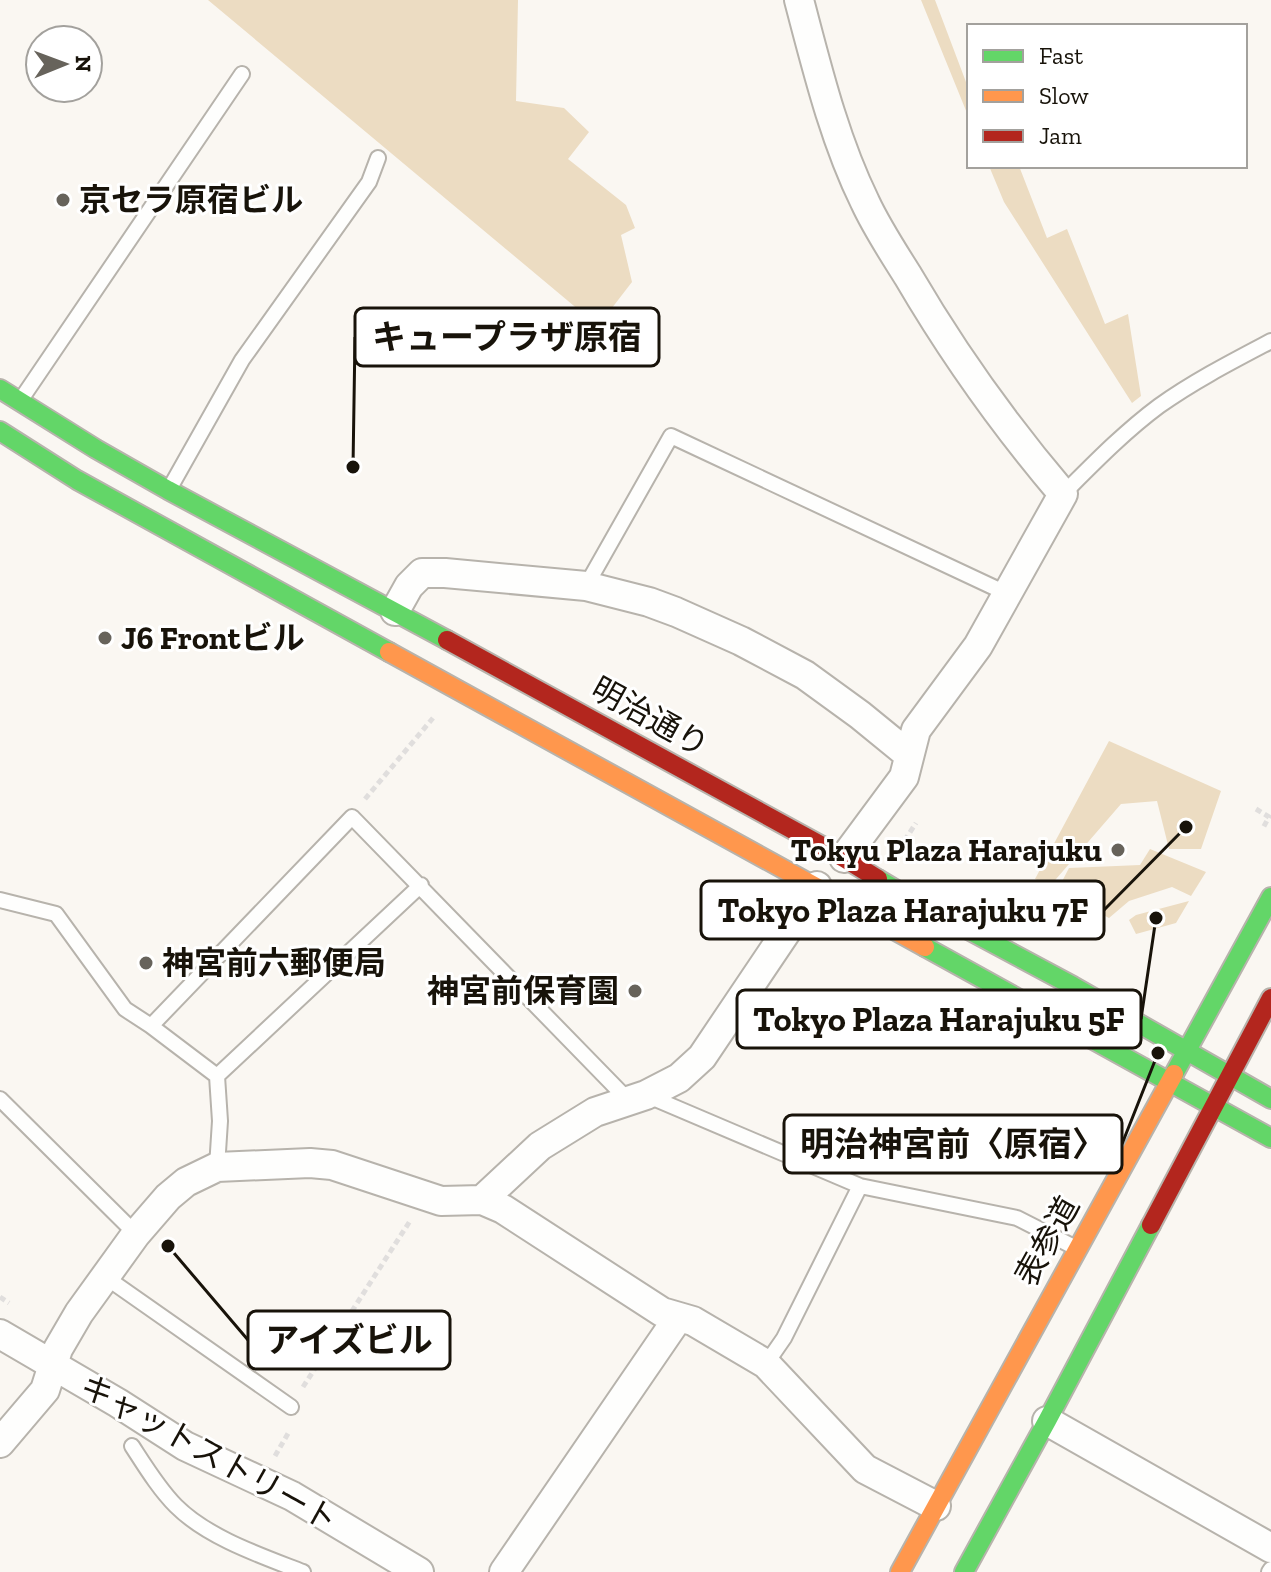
<svg xmlns="http://www.w3.org/2000/svg" width="1271" height="1572" viewBox="0 0 1271 1572" font-family="'Zilla Slab','Noto Sans JP',serif">
  <rect width="100%" height="100%" fill="#faf7f2"/>
  <!-- green -->
  <path fill="#ecdcc2" d="M208,0H518L516,101L564,108L589,132L568,159L626,205L635,228L621,235L632,282L598,326Z
    M921,0H935L969,90V118Z
    M989,166H1019L1047,238L1067,229L1105,324L1128,314L1141,396L1132,403L1004,202Z
    M1109,741L1221,791L1201,849H1169L1157,801L1121,804L1050,886L1035,879Z
    M1150,849L1206,872L1191,896L1172,887L1129,901L1109,918L1057,891L1069,868L1140,865Z
    M1189,901L1176,923L1136,934L1129,920L1136,915Z"/>
  <g fill="none" stroke-linecap="round" stroke-linejoin="round">
    <defs>
      <path id="lane" d="M22,398L242,74
        M171,486L242,360L369,182L378,158
        M1063,494C1093,464 1124,432 1159,406C1194,381 1233,361 1271,341
        M586,586L671,436L1008,594
        M0,900L56,914L125,1009L151,1026L217,1076L220,1121L217,1167
        M151,1026L352,817L629,1101
        M217,1076L421,885
        M646,1095L860,1186L1017,1218L1076,1248
        M0,1099L136,1234
        M104,1276L291,1407
        M766,1364L784,1338L860,1186
        M132,1446C145,1466 159,1489 176,1506C208,1538 262,1556 303,1572
        M1269,1572L1271,1569"/>
      <path id="street" d="M799,0C817,68 834,139 865,202C877,228 893,252 908,276C953,353 1005,426 1063,494L978,646L916,730L904,777L844,858
        M395,611L409,586L422,573H445L586,586L649,602L676,612L741,641L805,675L860,715L909,755
        M482,1200L540,1146L595,1112L646,1095L679,1078L702,1057L817,886
        M0,1334L118,1403L185,1446L292,1496L419,1572
        M1047,1421L1271,1548
        M0,1443L45,1390L58,1349L79,1313L136,1234L168,1197L186,1182L217,1167L310,1163L332,1165L441,1201L482,1200L503,1209L662,1312L693,1321L766,1364L865,1469L936,1506
        M504,1572L678,1318"/>
      <path id="fast" d="M0,389L96,449L168,490L447,640
        M0,431L77,480L389,652
        M878,879L920,904L1073,986L1271,1099
        M925,947L1271,1138
        M1174,1074L1271,897
        M964,1572L1047,1421L1151,1225"/>
      <path id="slow" d="M389,652L925,947
        M900,1572L1174,1074"/>
      <path id="jam" d="M447,640L844,858L878,879
        M1151,1225L1271,998"/>
    </defs>
    <!-- lane casing -->
    <use href="#lane" stroke="#b7b3ac" stroke-width="18"/>
    <!-- street casing -->
    <use href="#street" stroke="#b7b3ac" stroke-width="32"/>
    <!-- fast casing -->
    <use href="#fast" stroke="#b7b3ac" stroke-width="22"/>
    <!-- slow casing -->
    <use href="#slow" stroke="#b7b3ac" stroke-width="22"/>
    <!-- jam casing -->
    <use href="#jam" stroke="#b7b3ac" stroke-width="22"/>
    <!-- path -->
    <path stroke="#e0dedd" stroke-width="5" stroke-dasharray="6 4" stroke-linecap="butt" d="M365,799L433,718
      M1256,809L1269,817L1263,828
      M899,849L916,823
      M0,1297L9,1303
      M303,1387L410,1221
      M275,1456L290,1430"/>
    <!-- lane -->
    <use href="#lane" stroke="#fefefd" stroke-width="14"/>
    <!-- street -->
    <use href="#street" stroke="#fefefd" stroke-width="28"/>
    <!-- fast -->
    <use href="#fast" stroke="#63d668" stroke-width="18"/>
    <!-- slow -->
    <use href="#slow" stroke="#ff974d" stroke-width="18"/>
    <!-- jam -->
    <use href="#jam" stroke="#b3261e" stroke-width="18"/>
  </g>
  <!-- markers -->
  <g fill="#67635b" stroke="#fff" stroke-width="3">
    <circle cx="63" cy="200" r="8"/>
    <circle cx="105" cy="638" r="8"/>
    <circle cx="1118" cy="850" r="8"/>
    <circle cx="146" cy="963" r="8"/>
    <circle cx="635" cy="991" r="8"/>
  </g>
  <g text-anchor="middle" dominant-baseline="central" stroke-width="6" stroke-linejoin="round" paint-order="stroke">
    <!-- poi labels -->
    <g font-size="32" font-weight="bold" fill="#18130a" stroke="#fff" text-anchor="start">
      <text x="79" y="200">京セラ原宿ビル</text>
      <text x="121" y="638">J6 Frontビル</text>
      <text x="1102" y="850" text-anchor="end">Tokyu Plaza Harajuku</text>
      <text x="162" y="963">神宮前六郵便局</text>
      <text x="619" y="991" text-anchor="end">神宮前保育園</text>
    </g>
    <!-- street labels -->
    <g font-size="32" fill="#18130a" stroke="#fff">
      <text transform="translate(650 717) rotate(29)">明治通り</text>
      <text transform="translate(1047 1241) rotate(-61)">表参道</text>
      <text transform="translate(209 1453) rotate(29)">キャットストリート</text>
    </g>
  </g>
  <!-- callouts -->
  <path fill="none" stroke="#18130a" stroke-width="3" d="M353 467L355 337M1186 827L1104 910M1156 918L1141 1019M1158 1053L1122 1144M168 1246L248 1340"/>
  <g fill="#18130a" stroke="#fff" stroke-width="3">
    <circle cx="353" cy="467" r="8"/>
    <circle cx="1186" cy="827" r="8"/>
    <circle cx="1156" cy="918" r="8"/>
    <circle cx="1158" cy="1053" r="8"/>
    <circle cx="168" cy="1246" r="8"/>
  </g>
  <g fill="#fff" stroke="#18130a" stroke-width="3">
    <rect x="355" y="308" width="304" height="58" rx="8"/>
    <rect x="701" y="881" width="403" height="58" rx="8"/>
    <rect x="737" y="990" width="404" height="58" rx="8"/>
    <rect x="784" y="1115" width="338" height="58" rx="8"/>
    <rect x="248" y="1311" width="202" height="58" rx="8"/>
  </g>
  <g font-size="34" text-anchor="middle" font-weight="bold" fill="#18130a">
    <text x="507" y="349">キュープラザ原宿</text>
    <text x="903" y="922">Tokyo Plaza Harajuku 7F</text>
    <text x="939" y="1031">Tokyo Plaza Harajuku 5F</text>
    <text x="953" y="1156">明治神宮前〈原宿〉</text>
    <text x="349" y="1352">アイズビル</text>
  </g>
  <!-- legend -->
  <rect x="967" y="24" width="280" height="144" fill="#ffffff" stroke="#a3a19d" stroke-width="2"/>
  <rect x="983" y="50" width="40" height="12" fill="#63d668" stroke="#a3a19d" stroke-width="2"/>
  <text x="1039" y="64" font-size="24" fill="#18130a">Fast</text>
  <rect x="983" y="90" width="40" height="12" fill="#ff974d" stroke="#a3a19d" stroke-width="2"/>
  <text x="1039" y="104" font-size="24" fill="#18130a">Slow</text>
  <rect x="983" y="130" width="40" height="12" fill="#b3261e" stroke="#a3a19d" stroke-width="2"/>
  <text x="1039" y="144" font-size="24" fill="#18130a">Jam</text>
  <!-- north arrow -->
  <g transform="translate(64 64) rotate(89)"><circle r="38" fill="#ffffff" stroke="#a3a19d" stroke-width="2"/>
  <path d="M0-6L14 30L0 20L-14 30Z" fill="#67635b"/>
  <text y="-12" font-size="22" font-weight="bold" text-anchor="middle" fill="#18130a">N</text>
  </g>
</svg>
